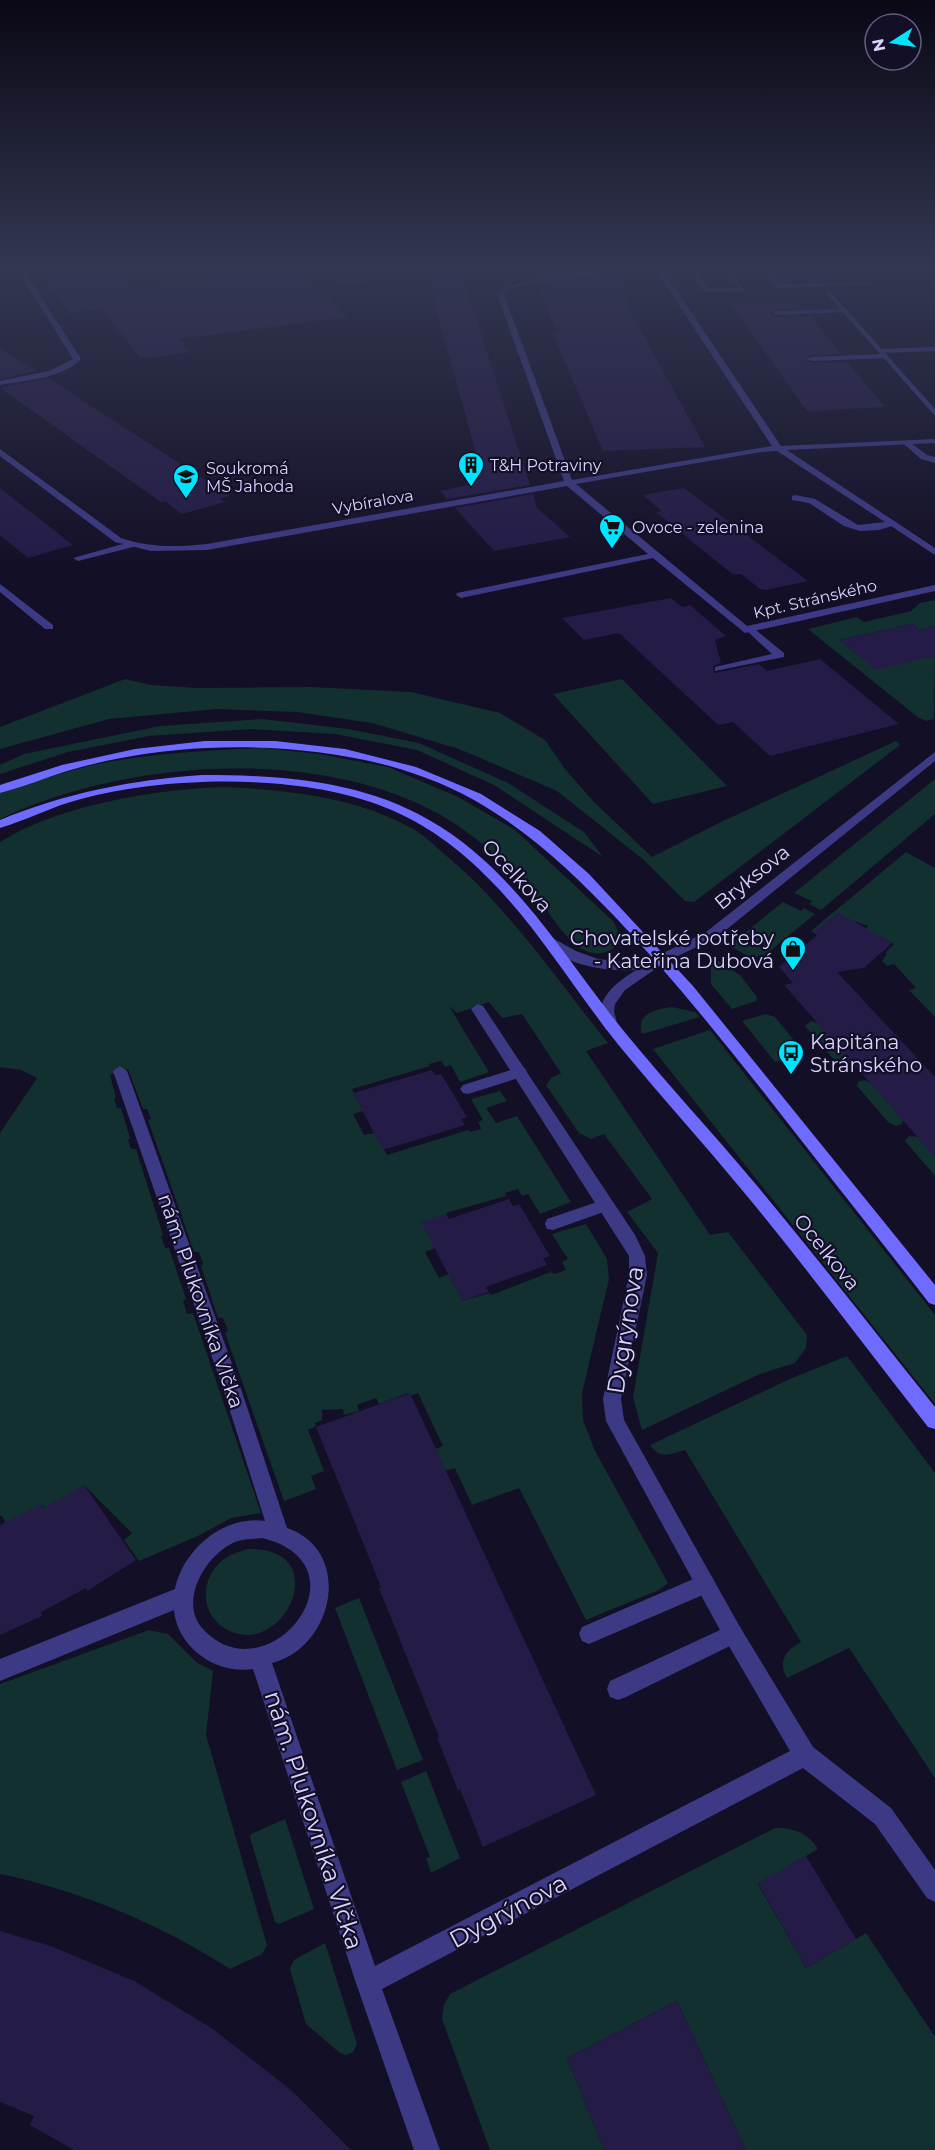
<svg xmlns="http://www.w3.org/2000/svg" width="935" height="2150" viewBox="0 0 935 2150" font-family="Montserrat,sans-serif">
  <rect width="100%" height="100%" fill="#130f26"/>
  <!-- green -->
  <path fill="#12302f" d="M317,267H377L393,279L339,286Z
    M935,600V626L919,630L912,624L839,640L868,663L935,656L934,719L927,721L919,718L808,629L857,617L864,622L911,611L920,603Z
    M125,679L151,685L196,688L311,687L411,692L500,713L545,740L565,769L594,802L652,857L721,822L896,741L900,745L694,902L685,901L645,861L557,791L459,749L372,723L297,712L217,709L109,719L0,749V727Z
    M622,679L727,786L653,804L553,694Z
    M263,719L348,729L419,743L508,783L584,832L603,857L494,785L417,750L335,734L251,729L149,736L68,752L0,774V765L24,754L160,726Z
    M263,748L319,754L388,767L458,797L515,830L614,922L622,941C613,951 600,957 586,951C565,943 545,904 529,887C503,860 470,831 437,813C314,746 124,760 0,819V793C39,780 80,766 120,760C167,753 215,750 263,748Z
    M935,779V814L821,910L809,904L812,901L794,893Z
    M224,787C290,790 357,797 415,830C425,836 434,845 443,853C506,904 557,980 608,1043L586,1051L710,1235L728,1232L807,1335L806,1348L795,1363L760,1374L642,1430L633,1397L658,1253L627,1212L652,1199L604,1134L591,1139L579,1133L546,1085L551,1078L561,1073L522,1014L502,1018L489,1002L457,1013L449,1006L489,1072L460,1082L451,1065L445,1067L441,1061L429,1064L430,1066L352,1089L363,1111L353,1114L364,1135L375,1133L387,1155L468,1130L470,1132L481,1129L478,1122L483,1120L471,1099L500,1091L507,1101L486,1108L496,1123L517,1116L571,1202L540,1214L528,1194L522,1196L518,1189L505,1193L506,1196L446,1213L447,1215L423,1223L435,1248L425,1252L439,1278L449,1274L462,1301L490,1293L491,1295L551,1272L554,1274L566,1270L562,1262L568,1259L552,1234L586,1224L607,1259L609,1279L582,1393L583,1420L595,1451L668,1583L659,1590L586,1620L519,1488L472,1505L455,1468L445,1471L435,1449L443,1446L418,1393L410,1396L408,1393L379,1404L376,1398L357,1405L359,1411L344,1415L343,1409L322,1410V1420L315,1423L316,1426L308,1430L324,1471L311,1476L316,1489L284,1501L225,1333L228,1331L223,1318H218L201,1266L203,1264L199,1252H194L148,1120L151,1119L147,1109H143L128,1069L110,1075L116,1098L114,1099L117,1108H121L130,1138L128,1140L131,1149H136L163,1235L161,1236L165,1248H169L186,1299L183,1301L187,1314L193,1313L261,1513L231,1518L198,1536L139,1561L124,1540L132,1533L85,1486L46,1509L43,1505L6,1524L2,1516H0V1133L37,1078L21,1070L0,1067V842C60,805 155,789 224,787Z
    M906,852L935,868V1017L909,990L916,988L894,964L887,966L882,961L887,954L885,953L894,944L866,929L868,926L857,922L815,933L811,931Z
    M783,902L801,911L804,908L815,914L764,956L749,957L729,945Z
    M715,959L740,975L757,997L756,1001L732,1009L711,984V967Z
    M672,1007L695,1012L700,1017L642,1034C635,1013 657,1009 672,1007Z
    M766,1014L775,1017L801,1049L799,1054L775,1062L742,1021Z
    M811,1021L820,1024L856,1067L854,1070L848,1071L842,1069L805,1026Z
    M710,1030L935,1315V1404L653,1049Z
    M864,1080L871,1083L903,1120L902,1124L896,1126L889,1123L857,1086L858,1082Z
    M909,1136L918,1137L935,1156V1176L905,1141Z
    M847,1356L935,1473V1778L849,1648L787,1678C777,1661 786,1650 801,1642L685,1450C671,1454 660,1460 650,1445L792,1378Z
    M248,1549C337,1547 283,1662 226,1629C200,1614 199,1579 223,1560C230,1554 239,1552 248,1549Z
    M359,1598L423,1760L397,1770L335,1608Z
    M149,1630L168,1634L196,1662L213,1671L206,1735L267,1945L262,1954L230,1969C160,1924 82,1891 0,1874V1684Z
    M426,1771L460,1858L431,1873L426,1858L430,1857L401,1782Z
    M285,1819L314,1909L279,1924L275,1922L250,1837L251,1834Z
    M775,1828C792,1827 809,1833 818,1849L758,1884L806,1968L866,1933L935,2037V2150H746L677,2001L567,2058L604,2150H490L442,2019L444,2005L450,1994Z
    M325,1943L357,2044L353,2052L346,2055L340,2053L306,2024L290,1969L294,1960Z"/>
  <!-- building -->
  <path fill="#241b47" d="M71,267H111L130,290L257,274L255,272L296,267L348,317L179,339L190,352L141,359L102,309L69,313L38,270Z
    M529,267H609L534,277Z
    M460,268L530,485L447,499L440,491L474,484L468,460H478L439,320L433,294H436L428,272Z
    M614,275L631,302H625L705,447L603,451L552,332H558L537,286Z
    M797,301L804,308L776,309L771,314L776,317L810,316L841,354L811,355L805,360L811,363L847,362L885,407L807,411L731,304Z
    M0,348L37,371L0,379Z
    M48,378L80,399L230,496L220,499L225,502L182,514L165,501L161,502L0,388Z
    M0,488L37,517L73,545L28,558L0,535Z
    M684,488L808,581L766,590L760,589L741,574L734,575L726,569L656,512L662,511L643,495Z
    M533,494L537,508L570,537L494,551L455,508Z
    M671,598L682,607L690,605L726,636L715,640L721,663L713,666L714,673L759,664L767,671L820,659L899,724L770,756L733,722L718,725L619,633L584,640L562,618Z
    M912,624L919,630L935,626V656L876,670L839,640Z
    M838,912L892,943L864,968L837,972L935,1077V1157L784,985L793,983L779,967L817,935L813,933Z
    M432,1070L435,1075L441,1074L467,1117L461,1119L465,1125L383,1150L353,1093Z
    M509,1199L513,1206L519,1204L550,1256L543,1258L547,1265L486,1287L489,1292L462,1301L421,1222L446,1214L449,1219Z
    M410,1393L596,1795L483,1847L460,1789L458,1791L437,1737H439L379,1588L381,1587L316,1427Z
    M84,1485L136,1560L87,1591L86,1588L41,1612L42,1616L0,1635V1525L42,1504L44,1508Z
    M806,1856L856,1939L806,1968L758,1883Z
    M0,1931L51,1946L134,1981L213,2029L291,2090L351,2150H74L30,2125L34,2116L0,2102Z
    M677,2001L746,2150H604L567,2058Z"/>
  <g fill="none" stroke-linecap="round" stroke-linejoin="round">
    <!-- lane -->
    <path fill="#3d3a85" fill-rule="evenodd" d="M723,267H729L745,291L705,292L688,269L693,268L709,289L738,288Z
      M759,267H765L779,284L869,281L872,283L869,285L777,288Z
      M844,309L846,312L776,315L773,313L776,311Z
      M935,347V351L880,353L876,351L880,349Z
      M884,354L887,358L811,361L807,359L811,357Z
      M908,441L927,455L935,457V463L921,459L905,445L904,443Z
      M795,495L815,499L858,525L893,521L898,524L879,530L860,531L844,526L809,503L792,500V496Z
      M130,542L135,545L133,547L78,561L73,558Z
      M751,626L784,653V657L715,671V667L772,654L747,631V627Z
      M520,1067L525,1068L527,1072L525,1076L468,1094L463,1093L460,1089L463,1085Z
      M606,1199L612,1201L614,1205L612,1209L553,1230L547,1229L545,1224L547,1219Z
      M705,1574L712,1577L715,1584L712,1591L589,1644L582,1641L579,1634L582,1627Z
      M733,1624L740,1627L743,1634L740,1641L626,1697L618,1700L610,1697L607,1689L610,1681Z"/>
    <!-- street -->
    <path fill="#3d3a85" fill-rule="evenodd" d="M16,267H22L81,359C61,379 26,380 0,385V381L49,371L73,359Z
      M624,267H661L781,446L935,439V443L787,450L935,548V555L777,451L761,452L576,484L747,626L935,585V591L745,633L653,558L461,598L456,595L457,593L648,554L567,486L207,550L151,551L115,542L0,456V449L121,538C150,548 178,547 207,544L564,481L497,294C515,276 596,271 624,267ZM655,269L772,446L572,480L504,294L509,289L525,285L624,271Z
      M826,291H830L935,409V416L826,293Z
      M0,584L53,625V629H45L0,592Z
      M935,752V761L716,938L667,961L625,990L615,1004L614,1011L618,1027L616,1030H606C590,1002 614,984 636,970C605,972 561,965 540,939L547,935L576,951L598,959L623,962L653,958L706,932Z
      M478,1004L483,1006L635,1235L645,1256L647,1275L621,1399L624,1420L740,1627L813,1747L891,1808L935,1870V1902L927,1898L875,1824L803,1768L382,1989L440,2150H414L356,1983L253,1669C216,1675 177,1647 174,1610L0,1681V1659L175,1589C183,1550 223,1515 265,1521L223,1389L113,1071L120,1066L127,1071L241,1389L287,1528C354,1551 334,1647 272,1663L375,1966L790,1751L726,1641L606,1421L603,1399L629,1275V1256L471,1009ZM262,1538C269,1540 277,1542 284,1546C357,1586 261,1693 203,1629C178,1602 205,1555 235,1542C243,1539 253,1539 262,1538Z"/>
    <!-- secondary -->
    <path fill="#6f6bff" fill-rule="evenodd" d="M205,741H275L345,749L416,767L481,794L540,831L589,874L693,986L935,1285V1305L929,1303C874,1232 817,1161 762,1090C716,1032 669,974 618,920C573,873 532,833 474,800C396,756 295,744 206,748C160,750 111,758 67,771C45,778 23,787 0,793V785L62,765L135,749Z
      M202,775C279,775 360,780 429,820C516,869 565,960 627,1035C668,1085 712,1132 753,1181C815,1255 875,1332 935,1407V1429L928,1427C866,1348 806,1267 742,1190C704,1144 664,1100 626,1054C579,998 542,932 490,880C460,849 425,823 384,807C301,773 167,776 81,799C53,806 27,820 0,828V820C66,793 131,780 202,775Z"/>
  </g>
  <!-- sky -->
  <linearGradient id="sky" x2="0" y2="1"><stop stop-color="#0a0815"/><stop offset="0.47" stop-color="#333752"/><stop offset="1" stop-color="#333752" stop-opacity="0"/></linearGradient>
  <rect width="935" height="568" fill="url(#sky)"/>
  <!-- icons -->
  <defs>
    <symbol id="building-pin" viewBox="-11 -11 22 30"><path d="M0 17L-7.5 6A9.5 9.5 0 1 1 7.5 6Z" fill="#00e5ff" stroke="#130f26"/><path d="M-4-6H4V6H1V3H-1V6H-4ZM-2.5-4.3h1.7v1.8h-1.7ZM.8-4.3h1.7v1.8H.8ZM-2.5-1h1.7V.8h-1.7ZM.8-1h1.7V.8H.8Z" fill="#111"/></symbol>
    <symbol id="school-pin" viewBox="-11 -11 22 30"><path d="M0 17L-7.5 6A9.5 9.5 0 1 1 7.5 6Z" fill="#00e5ff" stroke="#130f26"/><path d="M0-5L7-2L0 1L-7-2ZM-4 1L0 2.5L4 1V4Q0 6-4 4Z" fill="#111"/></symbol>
    <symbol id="supermarket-pin" viewBox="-11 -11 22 30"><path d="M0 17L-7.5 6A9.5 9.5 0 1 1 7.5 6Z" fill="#00e5ff" stroke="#130f26"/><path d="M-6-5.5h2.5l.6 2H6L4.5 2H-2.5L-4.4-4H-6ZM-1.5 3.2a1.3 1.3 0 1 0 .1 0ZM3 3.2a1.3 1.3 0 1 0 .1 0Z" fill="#111"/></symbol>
    <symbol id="shop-pin" viewBox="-11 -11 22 30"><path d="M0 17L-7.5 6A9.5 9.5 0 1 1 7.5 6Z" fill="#00e5ff" stroke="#130f26"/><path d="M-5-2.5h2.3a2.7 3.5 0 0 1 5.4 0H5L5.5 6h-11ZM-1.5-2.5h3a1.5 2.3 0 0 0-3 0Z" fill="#111"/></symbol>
    <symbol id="bus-pin" viewBox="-11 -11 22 30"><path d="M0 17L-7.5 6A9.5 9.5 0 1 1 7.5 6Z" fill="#00e5ff" stroke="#130f26"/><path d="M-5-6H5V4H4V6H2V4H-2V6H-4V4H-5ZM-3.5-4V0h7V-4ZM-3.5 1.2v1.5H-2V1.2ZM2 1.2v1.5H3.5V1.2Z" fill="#111"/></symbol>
  </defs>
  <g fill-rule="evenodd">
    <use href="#building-pin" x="456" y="450" width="30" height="40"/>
    <use href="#school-pin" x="171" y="462" width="30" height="40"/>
    <use href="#supermarket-pin" x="597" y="512" width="30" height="40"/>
    <use href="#shop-pin" x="778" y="934" width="30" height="40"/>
    <use href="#bus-pin" x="776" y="1038" width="30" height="40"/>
  </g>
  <g text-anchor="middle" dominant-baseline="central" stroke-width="4.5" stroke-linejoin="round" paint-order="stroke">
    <!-- far-poi labels -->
    <g font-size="16" fill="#d9d4ff" stroke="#130f26" text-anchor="start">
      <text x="490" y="465">T&amp;H Potraviny</text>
      <text x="206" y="468">Soukromá<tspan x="206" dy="18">MŠ Jahoda</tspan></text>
      <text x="632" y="527">Ovoce - zelenina</text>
    </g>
    <!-- far-street labels -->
    <g font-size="16" fill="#d9d4ff" stroke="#130f26">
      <text transform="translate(373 502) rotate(-10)">Vybíralova</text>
      <text transform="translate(815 599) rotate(-13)">Kpt. Stránského</text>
    </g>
    <!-- street labels -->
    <g font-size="20" fill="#d9d4ff" stroke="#130f26">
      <text transform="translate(517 876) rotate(47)">Ocelkova</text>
      <text transform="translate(752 877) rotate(-39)">Bryksova</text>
      <text transform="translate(827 1252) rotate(51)">Ocelkova</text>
      <text transform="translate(201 1301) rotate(71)">nám. Plukovníka Vlčka</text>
    </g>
    <!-- poi labels -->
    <g font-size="20" fill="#d9d4ff" stroke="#130f26" text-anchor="end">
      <text x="774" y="938">Chovatelské potřeby<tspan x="774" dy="23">- Kateřina Dubová</tspan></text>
      <text x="810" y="1042" text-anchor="start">Kapitána<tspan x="810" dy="23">Stránského</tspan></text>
    </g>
    <!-- near-street labels -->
    <g font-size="24" fill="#d9d4ff" stroke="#130f26">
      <text transform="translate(625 1330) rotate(-81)">Dygrýnova</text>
      <text transform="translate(314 1820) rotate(72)">nám. Plukovníka Vlčka</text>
      <text transform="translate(508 1911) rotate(-28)">Dygrýnova</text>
    </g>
  </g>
  <!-- north arrow -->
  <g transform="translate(893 42) rotate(258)"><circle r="28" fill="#130f26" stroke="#625e7d" stroke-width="1.5"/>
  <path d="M0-4.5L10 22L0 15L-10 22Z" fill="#00e5ff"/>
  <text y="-9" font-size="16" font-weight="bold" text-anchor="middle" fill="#d9d4ff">N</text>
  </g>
</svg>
